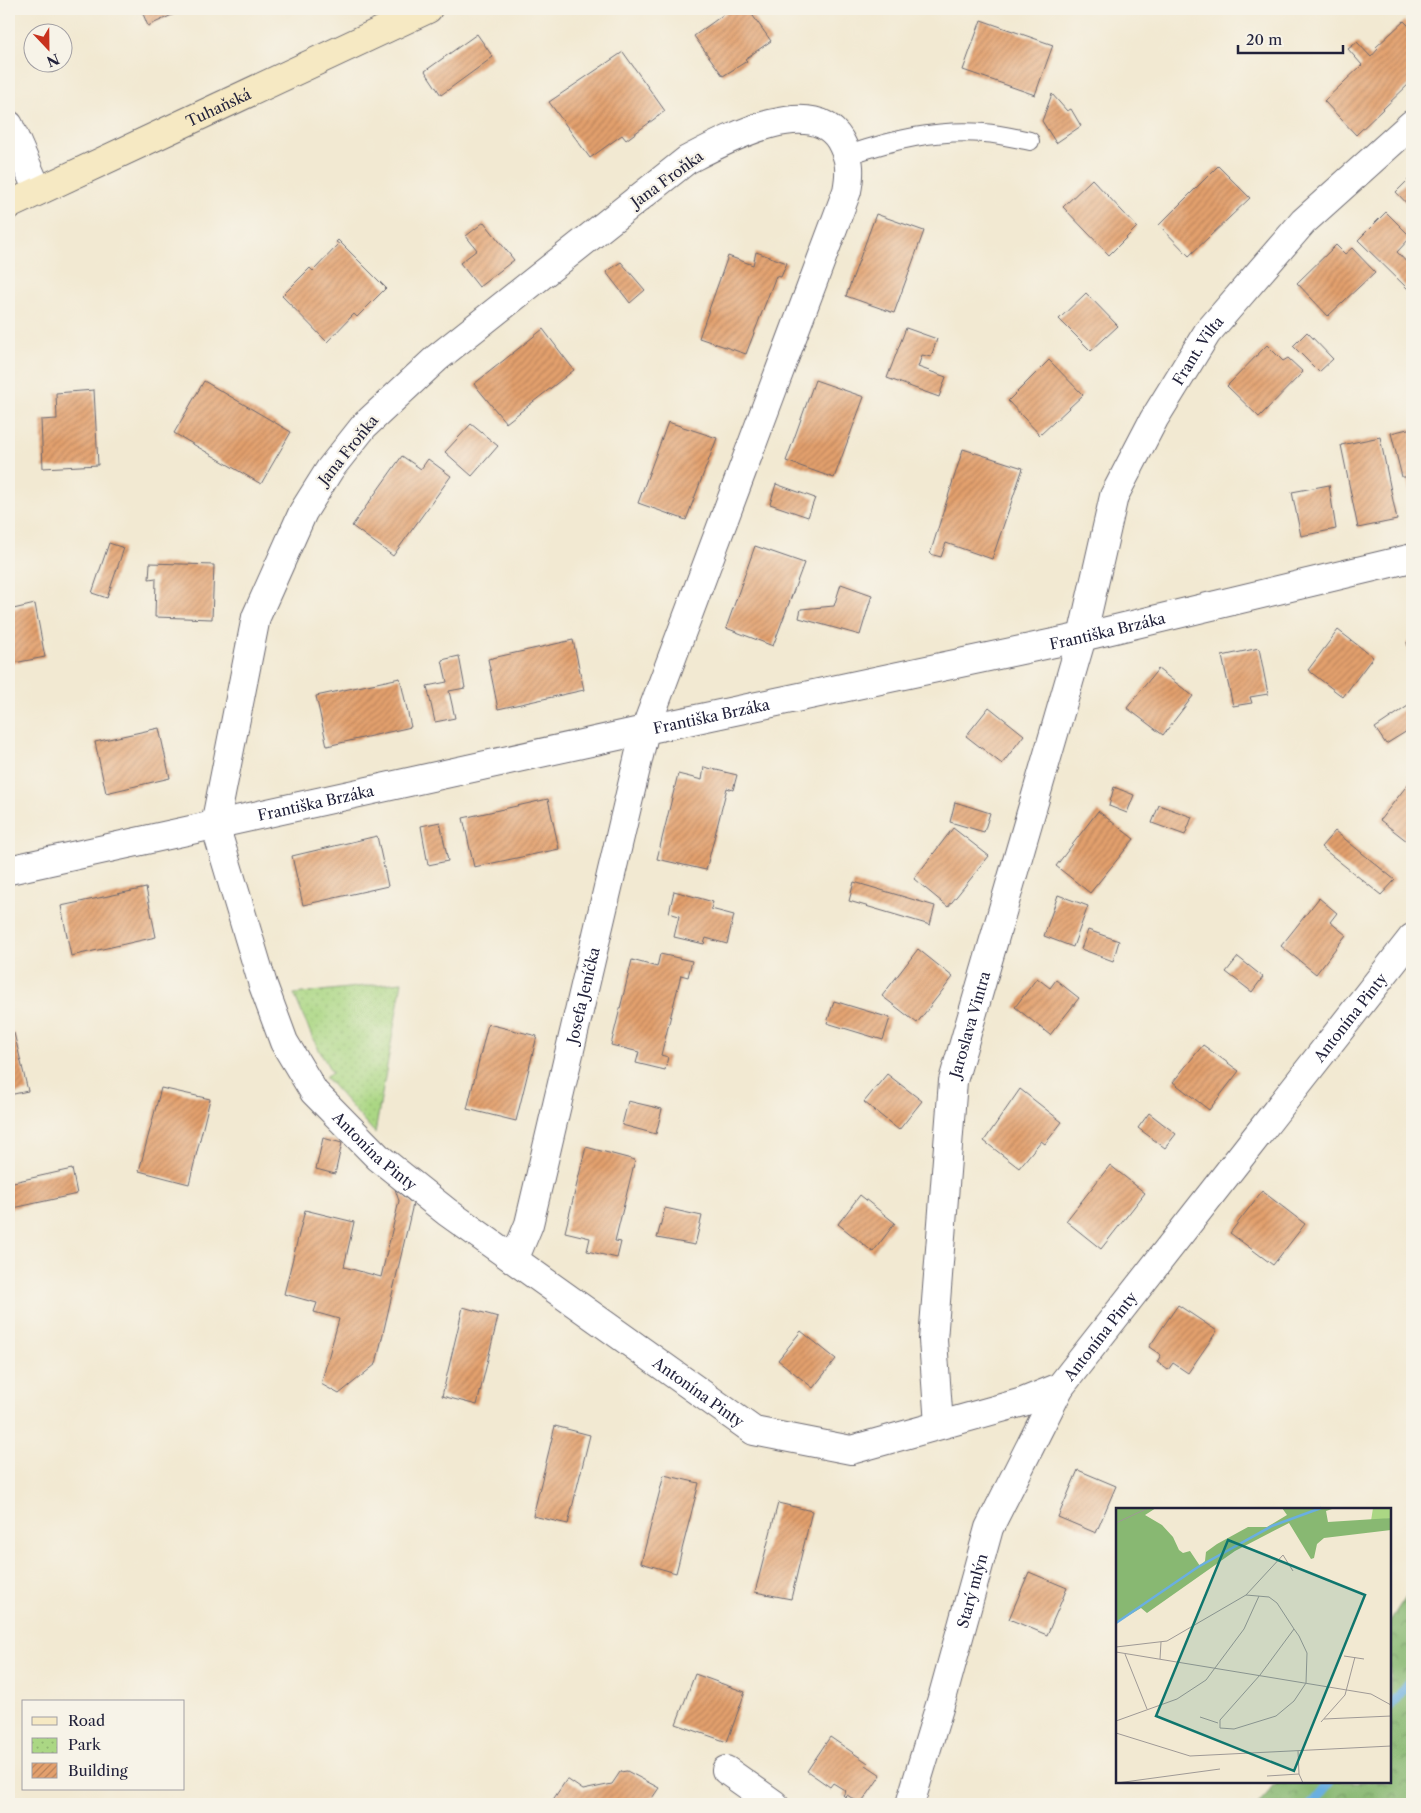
<svg xmlns="http://www.w3.org/2000/svg" width="1421" height="1813" viewBox="0 0 1421 1813" font-family="'Libre Caslon Text',serif">
  <defs>
    <pattern id="forest-crowns" width="20" height="18" patternUnits="userSpaceOnUse" patternTransform="scale(1.25)"><rect width="20" height="18" fill="#88b872"/><path d="M2 6a3 3 0 1 1 6 0M12 15a3 3 0 1 1 6 0" fill="none" stroke="#6f955f"/></pattern>
    <pattern id="park-dots" width="8" height="8" patternUnits="userSpaceOnUse" patternTransform="scale(1.25)"><rect width="8" height="8" fill="#abd784"/><path d="M2 2h.1M6 6h.1" fill="none" stroke="#93b873" stroke-width="1.8" stroke-linecap="round"/></pattern>
    <pattern id="building-hatch" width="6" height="6" patternUnits="userSpaceOnUse" patternTransform="scale(1.25)"><rect width="6" height="6" fill="#e3a06d"/><path d="M-1 1l2-2M0 6l6-6M5 7l2-2" fill="none" stroke="#b8825b"/></pattern>
  </defs>
  <rect width="100%" height="100%" fill="#f7f3e8"/>
  <filter id="ink" filterUnits="userSpaceOnUse"><feTurbulence type="fractalNoise" baseFrequency=".02" numOctaves="2"/><feDisplacementMap in="SourceGraphic" scale="10" xChannelSelector="R" yChannelSelector="G"/><feConvolveMatrix kernelMatrix="1 2 1 2 8 2 1 2 1" color-interpolation-filters="sRGB"/></filter>
  <filter id="wash" filterUnits="userSpaceOnUse"><feTurbulence type="fractalNoise" baseFrequency=".0096" numOctaves="4" result="noise"/><feDisplacementMap in="SourceGraphic" scale="20" xChannelSelector="R" yChannelSelector="G"/><feGaussianBlur stdDeviation="1.12" result="paint"/><feColorMatrix in="noise" values="0 0 0 0 0 0 0 0 0 0 0 0 0 0 0 0 0 1.4 0 .05"/><feComposite in="paint" operator="in"/></filter>
  <g filter="url(#wash)">
    <rect width="100%" height="100%" fill="#f2e9d2"/>
    <!-- forest -->
    <path fill="url(#forest-crowns)" stroke="#556d56" d="M1412,1587V1804H1259L1278,1782H1390V1621Z"/>
    <!-- park -->
    <path fill="url(#park-dots)" stroke="#667c60" d="M402,982L375,1133L325,1077L332,1073L313,1039L294,994Z"/>
    <g fill="none" stroke-linecap="round" stroke-linejoin="round">
      <!-- stream -->
      <path stroke="#6aafe0" stroke-width="10" d="M1390,1706L1412,1678
        M1312,1804L1330,1782"/>
    </g>
    <g id="blocks">
      <!-- building -->
      <path fill="url(#building-hatch)" d="M141,9H185L148,26Z
        M731,9H748L771,41L745,59L747,61L723,76L694,36Z
        M981,20L1053,45L1035,95L963,70Z
        M1404,21L1412,29V81L1356,135L1324,101L1362,65L1348,49L1357,42L1371,57L1378,49L1376,47Z
        M477,34L493,57L441,95L425,71Z
        M623,52L665,111L626,140L622,135L590,158L549,102Z
        M1052,94L1067,111L1071,109L1081,126L1056,143L1042,121Z
        M1218,166L1250,198L1189,256L1159,225Z
        M1412,176V209L1396,192Z
        M1092,179L1137,227L1109,255L1063,207Z
        M1386,212L1411,237L1397,252L1412,268V284L1408,289L1358,240Z
        M876,214L924,231L894,313L846,296Z
        M484,222L514,260L479,287L460,263L477,250L466,236Z
        M338,240L386,288L357,317L354,314L327,342L282,296L310,268L313,271L339,244L336,242Z
        M1336,245L1345,254L1352,248L1375,272L1328,316L1297,283Z
        M756,252L787,263L781,277L776,276L746,354L699,338L728,256L753,265Z
        M621,262L645,290L630,303L606,272Z
        M1086,293L1118,326L1091,351L1059,319Z
        M906,328L937,339L931,357L922,355L918,367L946,377L939,397L887,378Z
        M543,329L574,370L506,423L474,384Z
        M1307,332L1333,359L1319,372L1293,346Z
        M1267,345L1283,361L1288,358L1303,372L1259,417L1227,386Z
        M1049,360L1083,395L1040,435L1008,401Z
        M815,380L864,397L834,478L786,461Z
        M204,381L291,432L261,484L174,433Z
        M94,390L98,465L43,468L41,420L57,419L56,393Z
        M668,422L717,438L686,520L638,503Z
        M471,424L498,446L472,476L445,452Z
        M1412,428V489L1409,490L1406,477H1402L1391,433Z
        M1380,437L1397,520L1358,528L1341,445Z
        M963,449L1023,468L992,559L946,543L941,557L930,554Z
        M402,456L421,469L428,459L451,476L393,556L352,526Z
        M776,484L815,498L808,517L770,504Z
        M1329,485L1336,529L1301,536L1292,492Z
        M109,543L124,548L107,598L92,593Z
        M755,546L804,563L773,646L726,628Z
        M150,563L214,565L212,619L155,617L156,578L149,579Z
        M841,584L872,595L860,635L799,618L801,609L834,606Z
        M35,604L45,657L9,664V610Z
        M1338,630L1373,657L1343,697L1308,670Z
        M573,640L584,690L498,709L488,659Z
        M1412,641V666H1411L1407,642Z
        M1259,648L1268,694L1250,697L1252,703L1233,706L1222,656Z
        M459,656L465,688L449,691L455,718L435,722L427,686L447,682L442,660Z
        M1158,669L1193,696L1163,735L1127,708Z
        M400,678L411,727L327,746L316,696Z
        M1408,706L1412,713V728L1386,744L1375,728Z
        M989,707L1024,735L1002,764L966,736Z
        M159,728L170,778L106,793L95,742Z
        M704,767L737,775L733,790L727,788L706,870L657,859L678,774L702,780Z
        M1412,779V845L1380,820Z
        M1114,787L1134,795L1127,813L1109,806Z
        M548,799L559,849L474,867L463,818Z
        M955,802L990,813L984,832L950,822Z
        M1159,805L1192,817L1185,835L1152,823Z
        M1098,811L1134,839L1090,893L1056,866Z
        M440,822L448,861L428,865L421,826Z
        M953,828L989,856L948,907L914,879Z
        M1335,831L1395,880L1381,895L1321,847Z
        M377,836L388,886L303,905L292,856Z
        M854,882L935,906L930,925L849,901Z
        M146,888L156,937L71,956L61,906Z
        M674,891L713,902L711,909L734,915L727,944L706,938L704,944L674,937L679,916L669,913Z
        M1058,895L1088,906L1073,947L1044,936Z
        M1319,898L1337,913L1330,922L1346,935L1316,974L1281,946Z
        M1088,930L1119,941L1113,961L1081,949Z
        M918,949L953,977L917,1023L882,996Z
        M660,954L692,961L688,977L681,975L661,1055L668,1057L665,1070L636,1063L639,1052L611,1045L632,960L657,967Z
        M1238,957L1263,977L1252,992L1226,972Z
        M1037,978L1050,988L1056,980L1079,998L1050,1035L1015,1007Z
        M834,1001L890,1018L883,1040L827,1023Z
        M488,1024L537,1036L516,1121L467,1109Z
        M14,1033L28,1091L9,1095V1035Z
        M1203,1045L1239,1071L1209,1110L1173,1082Z
        M887,1074L922,1101L899,1130L864,1102Z
        M161,1088L210,1099L189,1184L139,1171Z
        M1020,1089L1062,1122L1045,1144L1041,1141L1019,1168L984,1141Z
        M628,1101L662,1109L656,1134L622,1125Z
        M1149,1113L1176,1134L1165,1148L1138,1128Z
        M323,1138L342,1143L335,1174L316,1169Z
        M586,1147L635,1160L615,1241L621,1242L617,1258L587,1251L590,1238L565,1232Z
        M1110,1165L1145,1193L1101,1249L1066,1221Z
        M72,1169L77,1194L9,1209V1183Z
        M395,1189L413,1204L376,1364L339,1394L321,1384L339,1319L314,1312L317,1303L284,1294L305,1210L354,1222L344,1267L381,1277L399,1201Z
        M1262,1191L1305,1224L1273,1265L1230,1233Z
        M860,1195L895,1223L873,1252L838,1224Z
        M665,1208L702,1216L695,1245L657,1238Z
        M1178,1305L1217,1331L1188,1373L1173,1363L1168,1370L1157,1362L1161,1355L1149,1347Z
        M463,1307L498,1317L477,1405L442,1396Z
        M801,1331L836,1359L813,1388L778,1360Z
        M555,1426L590,1435L568,1524L533,1516Z
        M1078,1470L1116,1486L1096,1533L1058,1517Z
        M664,1475L699,1483L676,1573L641,1563Z
        M778,1503L812,1511L791,1599L755,1592Z
        M1029,1572L1067,1588L1047,1635L1009,1619Z
        M695,1674L745,1692L727,1742L676,1724Z
        M830,1737L868,1763L866,1765L881,1775L861,1804L847,1795L845,1797L843,1795L846,1791L833,1783L830,1787L807,1771Z
        M627,1771L659,1788L648,1804H550L567,1779L583,1790L612,1784L620,1772Z"/>
    </g>
  </g>
  <g filter="url(#ink)">
    <use href="#blocks" fill-opacity="0" stroke="#6b6870" stroke-width="1"/>
    <g fill="none" stroke-linecap="round" stroke-linejoin="round">
      <defs>
        <path id="lane" d="M848,155C893,140 937,129 984,133C1000,134 1015,138 1030,141"/>
        <g id="street">
          <path d="M9,125L38,191"/>
          <path id="s1" d="M9,870L645,730L1082,637L1412,558"/>
          <path id="s2" d="M514,1260L529,1224L645,730L847,191C851,170 850,158 840,140C811,92 722,142 687,160L437,358L364,426L330,469L303,512L256,617L215,825L263,985L284,1042L314,1092L378,1157L447,1212L754,1431L851,1450L1023,1402L1060,1387L1412,938"/>
          <path id="s3" d="M939,1425L933,1340L953,1081L1082,637L1114,496L1154,419L1207,333L1303,222L1412,124"/>
          <path d="M726,1770L774,1804"/>
          <path id="s4" d="M910,1804L943,1695L989,1528L1060,1387"/>
        </g>
        <g id="secondary">
          <path id="s5" d="M9,205L428,9"/>
        </g>
      </defs>
      <!-- lane casing -->
      <use href="#lane" stroke="#6b6870" stroke-width="20"/>
      <!-- street casing -->
      <use href="#street" stroke="#6b6870" stroke-width="30"/>
      <!-- secondary casing -->
      <use href="#secondary" stroke="#6b6870" stroke-width="30"/>
      <!-- lane -->
      <use href="#lane" stroke="#fff" stroke-width="18"/>
      <!-- street -->
      <use href="#street" stroke="#fff" stroke-width="28"/>
      <!-- secondary -->
      <use href="#secondary" stroke="#f6e9c3" stroke-width="28"/>
    </g>
  </g>
  <g text-anchor="middle" dominant-baseline="central" stroke-width="4.5" stroke-linejoin="round" paint-order="stroke">
    <!-- street labels -->
    <g font-size="15" fill="#22223b" stroke="#f7f3e8">
      <text stroke="none"><textPath href="#s5" startOffset="231">Tuhaňská</textPath></text>
      <text transform="translate(667 179) rotate(-36)">Jana Froňka</text>
      <text stroke="none"><textPath href="#s3" startOffset="1120">Frant. Vilta</textPath></text>
      <text transform="translate(348 450) rotate(-51)">Jana Froňka</text>
      <text stroke="none"><textPath href="#s1" startOffset="1124">Františka Brzáka</textPath></text>
      <text stroke="none"><textPath href="#s1" startOffset="719">Františka Brzáka</textPath></text>
      <text stroke="none"><textPath href="#s1" startOffset="314">Františka Brzáka</textPath></text>
      <text stroke="none"><textPath href="#s2" startOffset="274">Josefa Jeníčka</textPath></text>
      <text stroke="none"><textPath href="#s2" startOffset="3824">Antonína Pinty</textPath></text>
      <text stroke="none"><textPath href="#s3" startOffset="404">Jaroslava Vintra</textPath></text>
      <text stroke="none"><textPath href="#s2" startOffset="2565">Antonína Pinty</textPath></text>
      <text stroke="none"><textPath href="#s2" startOffset="3419">Antonína Pinty</textPath></text>
      <text stroke="none"><textPath href="#s2" startOffset="2969">Antonína Pinty</textPath></text>
      <text stroke="none"><textPath href="#s4" startOffset="222">Starý mlýn</textPath></text>
    </g>
  </g>
  <!-- overview -->
  <g transform="translate(1116 1508)">
    <rect width="275" height="275" fill="#f2e9d2"/>
    <path d="M257,0H275V10L255,13Z" fill="#abd784"/>
    <path d="M0,0H40L29,7L46,17L57,29L63,42L67,45L74,43L84,58L89,53L90,44L101,36L132,19H151L171,7L166,0H219L210,3L212,14L275,10V22L208,30L201,36L198,50L195,51L173,15L119,43L31,105L25,100L0,115Z" fill="#88b872"/>
    <path fill="none" stroke="#6aafe0" stroke-width="2.5" d="M0,115L82,59L156,18L205,0"/>
    <path fill="none" stroke="#9f9996" stroke-width="1" d="M0,15L32,0M130,87L153,89L161,95L178,121L183,128L191,145L190,175L178,193L160,208L118,221L104,220V212L144,167L178,121M0,139L51,133L130,87L167,47L177,63M0,144L255,186L275,197M9,146L31,201M228,148L248,151M44,151L45,134M84,209L102,215M208,211L275,208M0,213L61,191L90,172L128,121L143,88M205,214L229,187L239,149M0,225L74,248L275,238M182,243L183,266L187,275M151,268L183,266M1,275L104,261"/>
    <path fill="#0f766e" fill-opacity="0.15" stroke="#0f766e" stroke-width="2.5" d="M112,32L249,87L178,263L40,208Z"/>
    <rect width="275" height="275" fill="none" stroke="#22223b" stroke-width="2.5"/>
  </g>
  <!-- margin -->
  <rect width="1421" height="1813" fill="none" stroke="#f7f3e8" stroke-width="30"/>
  <!-- legend -->
  <rect x="22" y="1700" width="162" height="90" fill="#f7f3e8" stroke="#a29fa3"/>
  <rect x="32" y="1717" width="25" height="8" fill="#f6e9c3" stroke="#a29fa3"/>
  <text x="68" y="1726" font-size="15" fill="#22223b">Road</text>
  <rect x="32" y="1738" width="25" height="15" fill="url(#park-dots)" stroke="#a29fa3"/>
  <text x="68" y="1750" font-size="15" fill="#22223b">Park</text>
  <rect x="32" y="1763" width="25" height="15" fill="url(#building-hatch)" stroke="#a29fa3"/>
  <text x="68" y="1776" font-size="15" fill="#22223b">Building</text>
  <!-- north arrow -->
  <g transform="translate(48 48) rotate(158)"><circle r="24" fill="#f7f3e8" stroke="#a29fa3"/>
  <path d="M0-4L9 19L0 12L-9 19Z" fill="#c8321e"/>
  <text y="-8" font-size="14" font-weight="bold" text-anchor="middle" fill="#22223b">N</text>
  </g>
  <!-- scale -->
  <path d="M1238 45v8h105v-8" fill="none" stroke="#22223b" stroke-width="2.5"/>
  <text x="1246" y="45" font-size="15" fill="#22223b" stroke="#f7f3e8" stroke-width="4" paint-order="stroke">20 m</text>
</svg>
